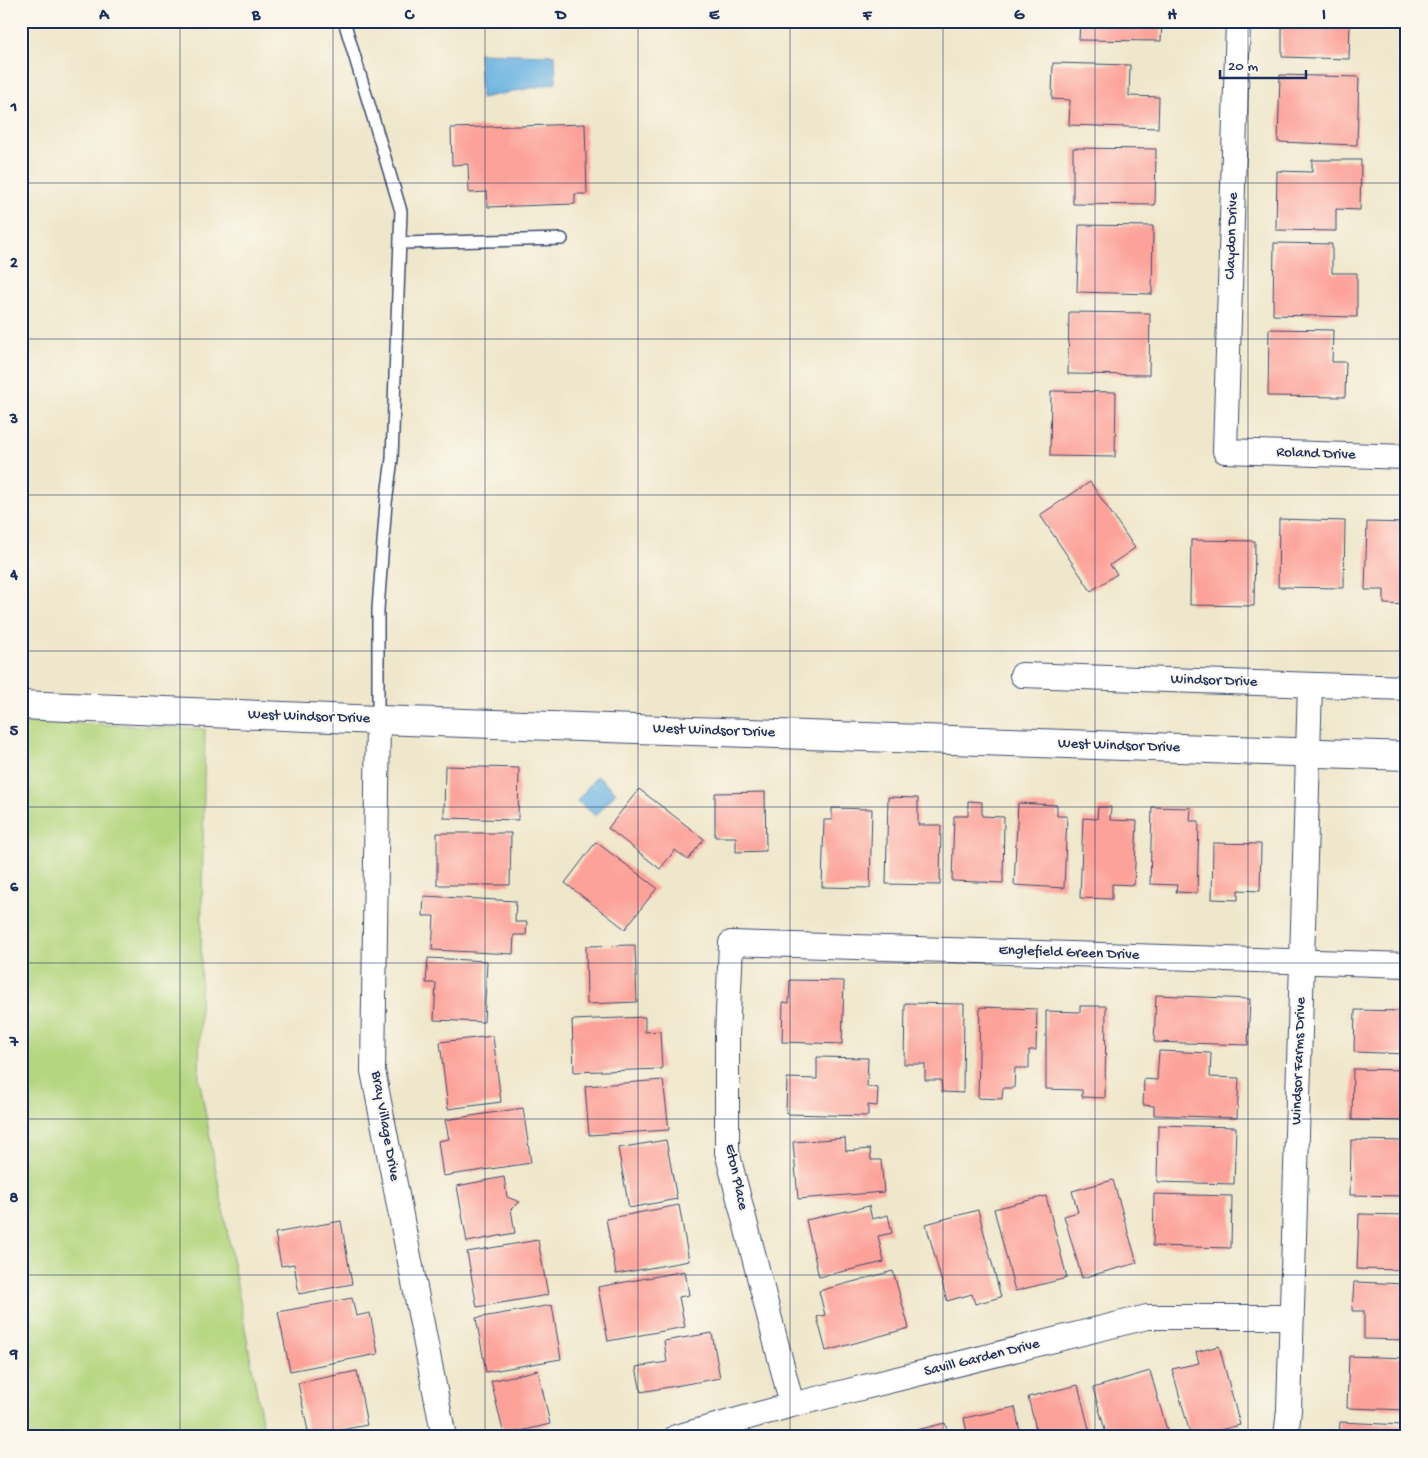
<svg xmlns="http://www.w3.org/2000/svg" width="1428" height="1458" viewBox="0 0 1428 1458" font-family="'Gochi Hand',sans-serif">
  <rect width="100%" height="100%" fill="#fbf7ec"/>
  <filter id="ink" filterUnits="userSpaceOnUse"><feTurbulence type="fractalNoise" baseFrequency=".02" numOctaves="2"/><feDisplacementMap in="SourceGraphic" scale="10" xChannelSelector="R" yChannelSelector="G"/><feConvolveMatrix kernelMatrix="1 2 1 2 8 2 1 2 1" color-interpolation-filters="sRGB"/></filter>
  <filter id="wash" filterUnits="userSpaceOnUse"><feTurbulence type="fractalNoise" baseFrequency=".0096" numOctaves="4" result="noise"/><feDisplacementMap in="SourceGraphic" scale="20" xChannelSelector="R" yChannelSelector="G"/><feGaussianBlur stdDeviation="1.12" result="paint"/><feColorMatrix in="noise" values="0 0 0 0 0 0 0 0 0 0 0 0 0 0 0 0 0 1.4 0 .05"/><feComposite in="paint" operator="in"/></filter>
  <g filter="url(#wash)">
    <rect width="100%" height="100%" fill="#efe7cb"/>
    <!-- green -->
    <path fill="#b4d67f" stroke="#68826e" d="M21,721L205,729L199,1078L265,1437H21Z"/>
    <!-- water -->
    <path fill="#69b2e1" stroke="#4270a0" d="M479,53L555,55L556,83L481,98Z
      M597,776L616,792L596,816L577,801Z"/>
    <g id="blocks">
      <!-- building -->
      <path fill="#fca299" d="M1080,21H1162L1161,41L1079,40Z
        M1282,21H1350L1349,59L1282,57Z
        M1053,63L1130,65L1129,96L1159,97L1158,128L1069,125L1070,100L1052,99Z
        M1280,75L1359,77L1357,145L1278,142Z
        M585,124L587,194H575V204L488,207L487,192L469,193L468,164L452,165L451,128Z
        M1073,148L1156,149L1155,205L1073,204Z
        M1312,160H1361L1360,210L1336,209V231L1276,230L1277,171L1312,172Z
        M1079,225L1153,226L1152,294L1077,292Z
        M1274,243L1332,244V273H1357V317L1273,315Z
        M1069,312L1150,313L1149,375L1068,374Z
        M1269,329L1333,330L1332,362H1346L1345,397L1268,396Z
        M1051,391L1116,392L1115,457L1050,456Z
        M1090,482L1135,548L1110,565L1117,574L1091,591L1040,515Z
        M1279,519L1345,521L1344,588L1278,587Z
        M1367,522L1407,523V605L1384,604V590H1365Z
        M1191,540L1255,541L1254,606L1190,605Z
        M445,766L519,768L518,820L444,818Z
        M639,789L704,839L688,860L675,850L660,869L608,828Z
        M765,792L766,851L736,852V837H715V793Z
        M888,797L918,798V825H941L940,885L886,884Z
        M968,801L982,802V816L1004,817L1003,883L952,881L954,816H968Z
        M1018,803L1057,805V816H1067L1064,888L1014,885Z
        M1098,807H1111L1110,820L1137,821L1134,885L1112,884V899L1080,898L1083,818L1097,819Z
        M1152,807L1191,808L1190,821H1199L1197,893L1176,892L1177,885L1150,884Z
        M832,808L872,809L870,888L822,887L824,820H832Z
        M437,833H511L510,885H437Z
        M596,842L657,888L625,929L565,883Z
        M1213,843L1261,844L1260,891L1238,890V900L1212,899Z
        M424,896L516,901L515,922H527L526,935H514L513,954L432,950L434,916H423Z
        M635,945L637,1002L587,1004L586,946Z
        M428,958L487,961L484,1022L434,1020L436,983H426Z
        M790,980L844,981L842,1044L782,1042L783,1002L789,1003Z
        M1156,995L1250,999L1248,1045L1154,1042Z
        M905,1003L964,1004L963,1093L942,1092L941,1080H925V1064H904Z
        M1080,1006H1106L1105,1098L1082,1097V1090L1046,1089V1011L1080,1012Z
        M980,1007L1037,1009L1036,1050H1029V1068H1015L1014,1088H1003L1002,1099L978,1098Z
        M1355,1010L1407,1011V1054L1354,1052Z
        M645,1017V1032L660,1031L662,1069L574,1072L572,1020Z
        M493,1036L501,1102L448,1109L440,1042Z
        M1159,1051L1211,1053L1210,1077L1239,1078L1237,1118L1154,1115V1106L1143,1105L1144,1079L1157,1080Z
        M817,1057L868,1058L867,1087L878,1088L877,1106L868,1105V1116L786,1114L787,1078L817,1079Z
        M1353,1069L1407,1070V1121L1352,1120Z
        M663,1080L669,1130L589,1135L585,1086Z
        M523,1108L531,1163L443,1176L438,1141L449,1139L445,1120Z
        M1158,1125L1236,1127L1234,1184L1157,1182Z
        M845,1138L846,1151L870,1149L871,1160H881L884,1192L798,1199L793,1142Z
        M666,1140L677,1199L629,1208L618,1148Z
        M1351,1140L1407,1141V1196L1350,1195Z
        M504,1177L507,1197L520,1202L511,1209L515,1233L467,1242L457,1186Z
        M1113,1180L1137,1263L1082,1278L1064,1216L1078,1212L1072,1191Z
        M1154,1194L1232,1196L1231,1248L1153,1246Z
        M1046,1196L1067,1278L1015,1291L994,1209Z
        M679,1205L689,1261L616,1274L606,1219Z
        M869,1206L872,1219L888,1215L892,1233L878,1236L884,1262L819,1277L806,1220Z
        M978,1210L1001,1297L975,1304L972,1294L947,1301L926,1224Z
        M1359,1214L1407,1215V1270L1357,1269Z
        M341,1221L352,1284L299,1294L294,1264L281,1266L275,1233Z
        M538,1240L548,1295L477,1307L467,1252Z
        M685,1271L689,1295L679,1297L685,1327L608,1341L598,1287Z
        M893,1271L909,1328L826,1351L817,1317L825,1315L819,1291Z
        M1354,1282L1407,1284V1340L1364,1339V1311H1352Z
        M352,1298L356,1316L370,1313L378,1354L290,1371L278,1312Z
        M552,1305L561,1359L486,1372L476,1318Z
        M712,1333L720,1378L641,1392L636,1367L667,1362L664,1341Z
        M1219,1346L1240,1425L1191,1437L1172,1369L1199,1363L1196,1352Z
        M1349,1356L1407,1358V1410L1347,1408Z
        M538,1370L550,1424L504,1435L491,1381Z
        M357,1371L367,1425L309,1436L298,1383Z
        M1150,1371L1169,1437H1107L1093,1388Z
        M1078,1385L1091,1437H1038L1028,1397Z
        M1015,1407L1021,1437H968L964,1418Z
        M1340,1422L1403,1425V1437H1339Z
        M945,1423L949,1437H893V1436Z"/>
    </g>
  </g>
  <g filter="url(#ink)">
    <use href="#blocks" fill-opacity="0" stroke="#3b4b6e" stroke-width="1"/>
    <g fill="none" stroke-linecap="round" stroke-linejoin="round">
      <defs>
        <path id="service" d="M344,21L401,211L392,459L386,503L378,609V720
          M400,243L562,239"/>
        <path id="minor" d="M1238,21L1225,451L1407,457
          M1022,675L1407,688
          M378,720L373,1071L444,1437
          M792,1405L727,1152V1036L731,943L1407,965
          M676,1437L792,1405L1147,1317H1292
          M1286,1437L1289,1410L1310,685"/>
        <path id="tertiary" d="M21,705L378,720L1407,756"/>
      </defs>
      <!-- service casing -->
      <use href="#service" stroke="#3b4b6e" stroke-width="14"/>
      <!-- minor casing -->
      <use href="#minor" stroke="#3b4b6e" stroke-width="26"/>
      <!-- tertiary casing -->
      <use href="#tertiary" stroke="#3b4b6e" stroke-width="30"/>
      <!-- service -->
      <use href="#service" stroke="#fff" stroke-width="11"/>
      <!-- minor -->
      <use href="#minor" stroke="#fff" stroke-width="24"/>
      <!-- tertiary -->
      <use href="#tertiary" stroke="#fff" stroke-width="28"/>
    </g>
  </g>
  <!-- grid -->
  <path fill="none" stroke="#1b2f5e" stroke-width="1" stroke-opacity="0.55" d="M180,21V1437M333,21V1437M485,21V1437M638,21V1437M790,21V1437M943,21V1437M1095,21V1437M1248,21V1437M21,183H1407M21,339H1407M21,495H1407M21,651H1407M21,807H1407M21,963H1407M21,1119H1407M21,1275H1407"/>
  <g text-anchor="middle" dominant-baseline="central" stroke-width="4" stroke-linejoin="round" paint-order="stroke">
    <!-- street labels -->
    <g font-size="15" fill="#1b2f5e" stroke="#fbf7ec">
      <text transform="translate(1232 236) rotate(-88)">Claydon Drive</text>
      <text transform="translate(1316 454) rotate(2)">Roland Drive</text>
      <text transform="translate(1214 681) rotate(2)">Windsor Drive</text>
      <text transform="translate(309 717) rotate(2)">West Windsor Drive</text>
      <text transform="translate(714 731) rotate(2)">West Windsor Drive</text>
      <text transform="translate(1119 746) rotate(2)">West Windsor Drive</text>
      <text transform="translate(1069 953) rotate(2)">Englefield Green Drive</text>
      <text transform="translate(1299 1061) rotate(-88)">Windsor Farms Drive</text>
      <text transform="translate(385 1126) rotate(80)">Bray Village Drive</text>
      <text transform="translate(736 1177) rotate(78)">Eton Place</text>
      <text transform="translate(982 1358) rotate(-14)">Savill Garden Drive</text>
    </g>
  </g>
  <!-- margin -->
  <rect width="1428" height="1458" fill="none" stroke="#fbf7ec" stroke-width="55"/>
  <!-- scale -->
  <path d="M1220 70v8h86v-8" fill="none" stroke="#1b2f5e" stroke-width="2.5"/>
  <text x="1228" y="70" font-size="15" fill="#1b2f5e" stroke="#fbf7ec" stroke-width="4" paint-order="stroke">20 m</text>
  <rect x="28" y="28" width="1372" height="1402" fill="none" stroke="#1b2f5e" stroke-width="2"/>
  <g font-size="16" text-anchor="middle" font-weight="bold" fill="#1b2f5e">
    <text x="104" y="19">A</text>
    <text x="256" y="19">B</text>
    <text x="409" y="19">C</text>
    <text x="561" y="19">D</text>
    <text x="714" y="19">E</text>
    <text x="867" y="19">F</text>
    <text x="1019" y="19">G</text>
    <text x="1172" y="19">H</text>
    <text x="1324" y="19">I</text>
    <text x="14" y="111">1</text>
    <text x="14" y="267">2</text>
    <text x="14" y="423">3</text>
    <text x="14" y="579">4</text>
    <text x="14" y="735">5</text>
    <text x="14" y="891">6</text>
    <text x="14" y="1046">7</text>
    <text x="14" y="1202">8</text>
    <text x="14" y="1358">9</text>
  </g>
</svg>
